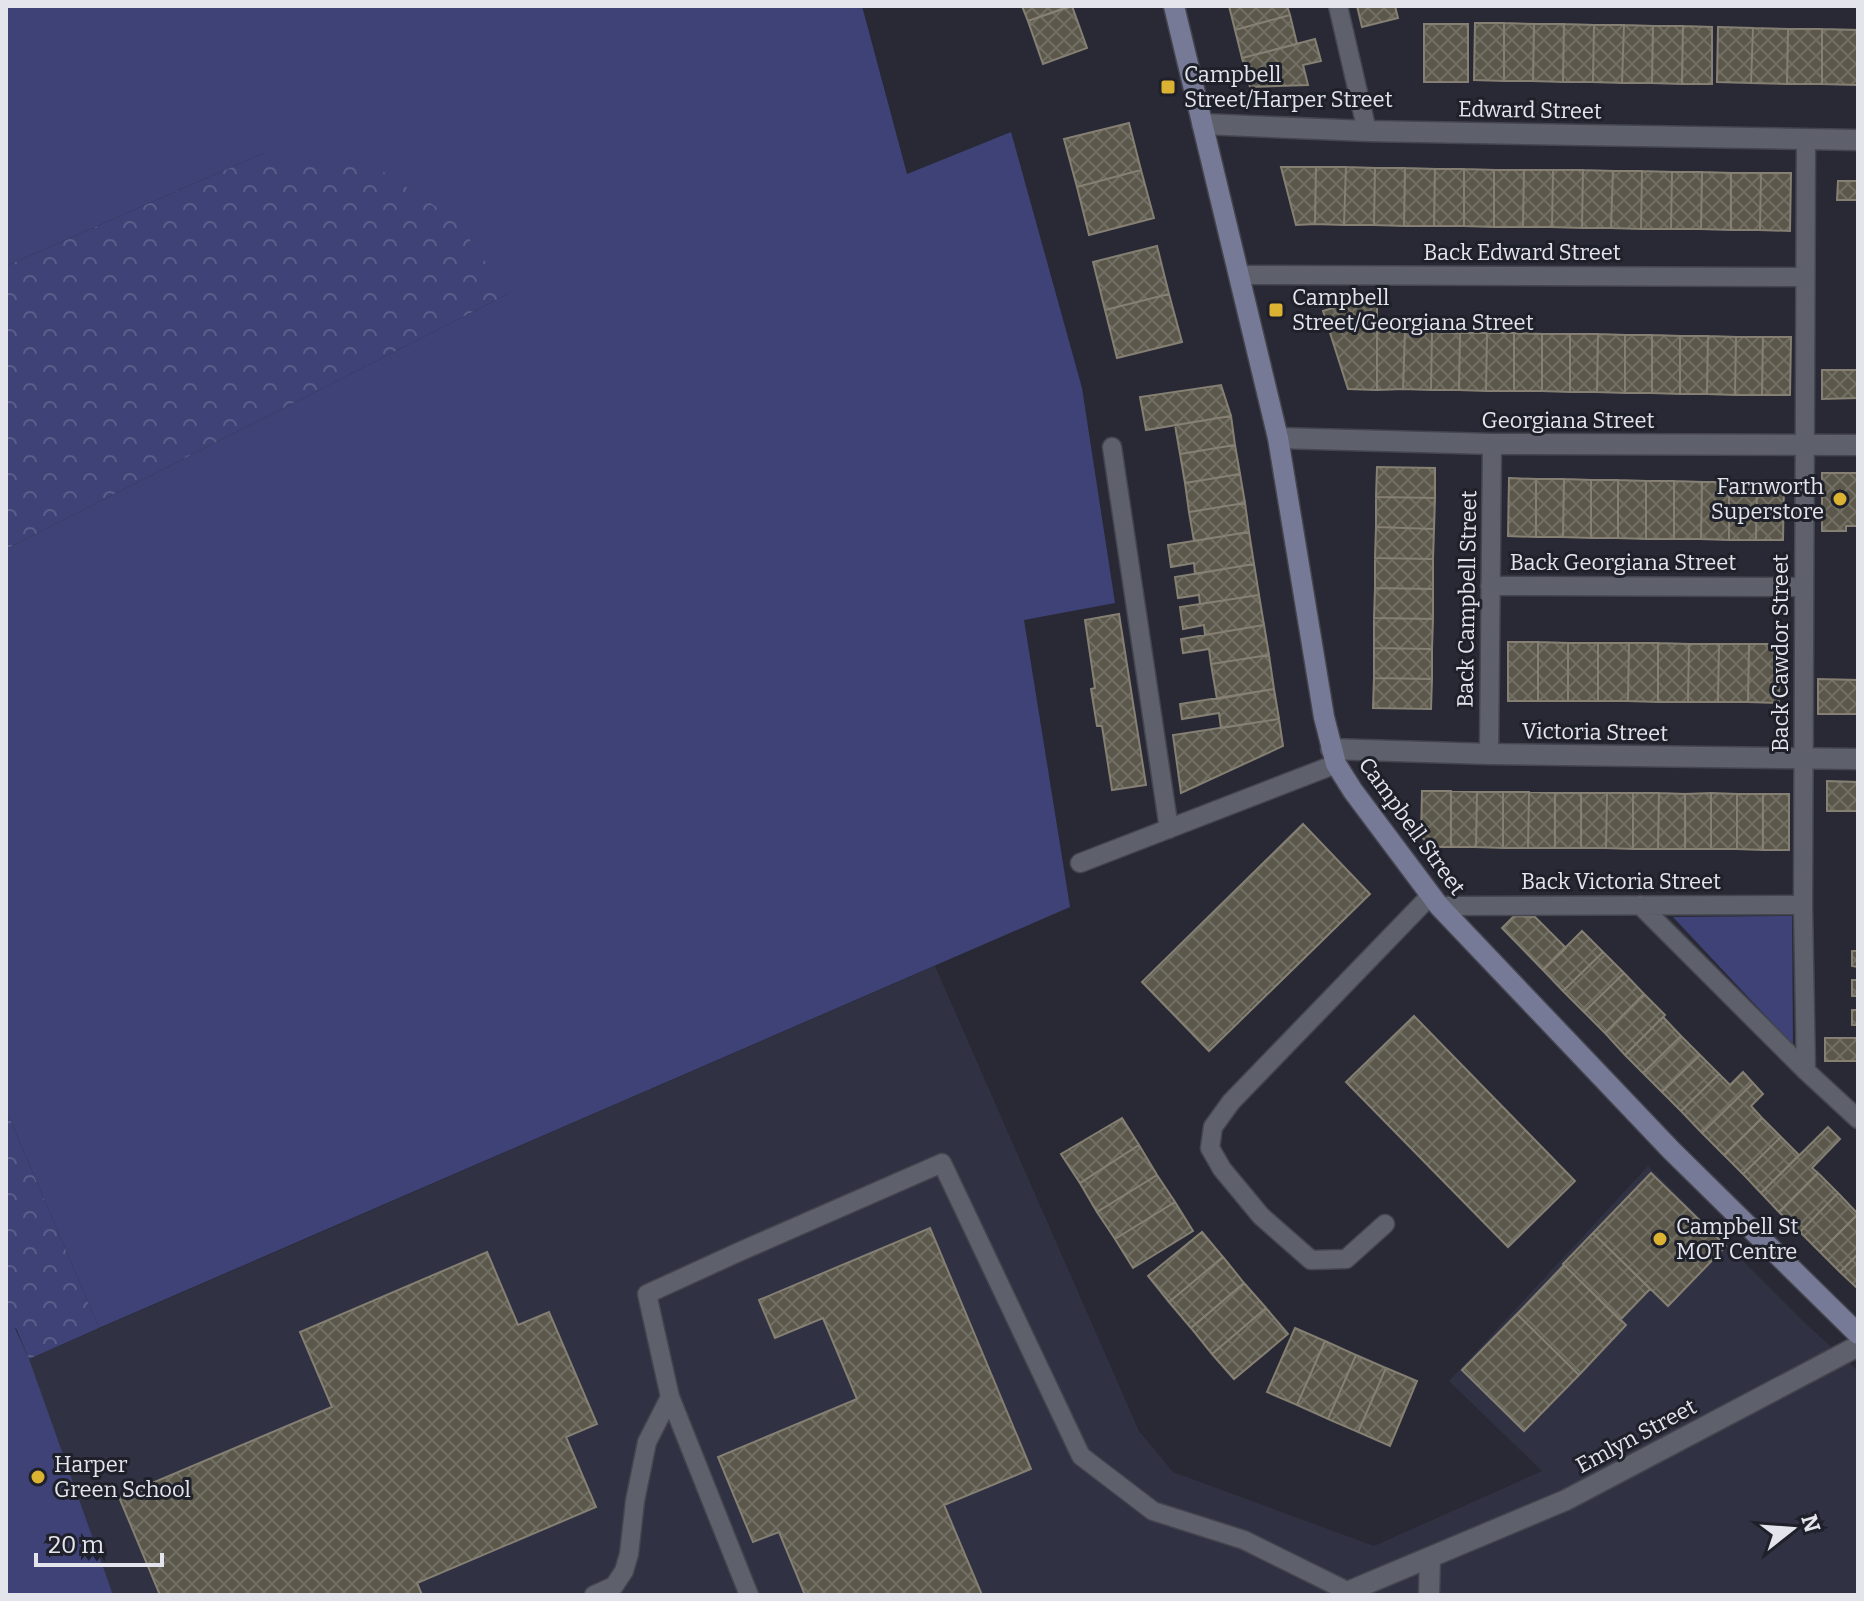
<svg xmlns="http://www.w3.org/2000/svg" width="1864" height="1601" viewBox="0 0 1864 1601" font-family="Bitter,serif">
  <defs>
    <pattern id="forest-crowns" width="20" height="18" patternUnits="userSpaceOnUse" patternTransform="scale(2)"><rect width="20" height="18" fill="#3f4276"/><path d="M2 6a3 3 0 1 1 6 0M12 15a3 3 0 1 1 6 0" fill="none" stroke="#5b5d8a"/></pattern>
    <pattern id="building-cross-hatch" width="8" height="8" patternUnits="userSpaceOnUse" patternTransform="scale(2)"><rect width="8" height="8" fill="#5b574a"/><path d="M0 0l8 8M0 8l8-8" fill="none" stroke="#726f64"/></pattern>
  </defs>
  <rect width="100%" height="100%" fill="#282934"/>
  <!-- built -->
  <path fill="#303243" d="M935,966L1139,1431L1173,1472L1374,1546L1542,1471L1449,1381L1648,1166L1807,1325L1858,1371V1595H6V1332L29,1359Z"/>
  <!-- green -->
  <path fill="#3f4276" d="M6,6H862L907,174L1011,132L1082,388L1115,603L1024,620L1070,907L99,1328L6,1110V549L508,294L264,153L6,266Z
    M1792,916L1793,1045L1673,917Z
    M15,1328L29,1359L113,1595H6V1332Z"/>
  <!-- forest -->
  <path fill="url(#forest-crowns)" d="M264,153L382,171L456,220L508,294L6,549V266Z
    M6,1110L99,1328L29,1359L16,1328L6,1332Z"/>
  <!-- building -->
  <path fill="url(#building-cross-hatch)" stroke="#858073" stroke-width="2" d="M1022,6H1070L1028,21Z
    M1072,6L1087,48L1043,64L1028,21Z
    M1229,6H1287L1290,15L1235,30Z
    M1357,6H1395L1398,18L1362,27Z
    M1290,15L1297,44L1242,58L1235,30Z
    M1475,23H1504V81L1474,80Z
    M1504,23L1534,24L1533,81H1504Z
    M1424,24H1468V82H1424Z
    M1534,24H1564L1563,82L1533,81Z
    M1564,24L1594,25L1593,82H1563Z
    M1594,25H1624L1622,83L1593,82Z
    M1624,25L1653,26L1652,83H1622Z
    M1653,26H1683L1682,84L1652,83Z
    M1683,26L1712,27V84H1682Z
    M1718,27L1753,28L1751,83L1717,82Z
    M1753,28L1788,29L1787,84L1751,83Z
    M1788,29H1822V84H1787Z
    M1822,29L1858,30L1857,85L1822,84Z
    M1315,39L1321,61L1303,65L1308,85L1250,87L1242,58Z
    M1129,123L1141,170L1077,187L1064,139Z
    M1281,167H1316L1315,224L1296,225Z
    M1316,167H1346L1344,225L1315,224Z
    M1346,167L1375,168L1374,225H1344Z
    M1375,168H1405L1404,226L1374,225Z
    M1405,168L1435,169L1434,226H1404Z
    M1435,169H1464V226H1434Z
    M1464,169L1494,170V227L1464,226Z
    M1141,170L1154,218L1089,235L1077,187Z
    M1494,170H1524L1523,227H1494Z
    M1524,170H1553L1552,227H1523Z
    M1553,170H1583L1582,228L1552,227Z
    M1583,170L1613,171L1611,228H1582Z
    M1613,171H1642L1641,229L1611,228Z
    M1642,171L1672,172L1671,229H1641Z
    M1672,172H1702L1701,229H1671Z
    M1702,172L1731,173V230L1701,229Z
    M1731,173H1761L1760,230H1731Z
    M1761,173H1791L1790,231L1760,230Z
    M1838,181H1858V200H1837Z
    M1157,246L1169,294L1105,310L1093,262Z
    M1169,294L1182,342L1117,358L1105,310Z
    M1346,304H1377V390L1348,389L1323,311Z
    M1377,331L1405,332L1403,389L1377,390Z
    M1405,332H1432L1431,390L1403,389Z
    M1432,332L1460,333L1459,390H1431Z
    M1460,333H1487L1486,391L1459,390Z
    M1487,333H1514V391H1486Z
    M1514,333L1542,334V391H1514Z
    M1542,334H1570V392L1542,391Z
    M1570,334H1598L1597,392H1570Z
    M1598,334L1625,335V393L1597,392Z
    M1625,335H1652V393H1625Z
    M1652,335L1680,336V394L1652,393Z
    M1680,336H1708L1707,394H1680Z
    M1708,336L1736,337L1735,395L1707,394Z
    M1736,337H1763L1762,395H1735Z
    M1763,337H1791L1790,395H1762Z
    M1822,370H1858V398L1822,399Z
    M1221,385L1231,416L1146,430L1140,397Z
    M1231,416L1235,445L1180,454L1175,425Z
    M1235,445L1240,474L1185,483L1180,454Z
    M1377,467L1435,468V498L1376,497Z
    M1822,473H1858V526H1846V531H1822Z
    M1240,474L1245,503L1189,512L1185,483Z
    M1509,478L1536,479V537L1508,536Z
    M1536,479H1564L1563,537H1536Z
    M1564,479L1591,480V538L1563,537Z
    M1591,480H1618V538H1591Z
    M1618,480L1646,481V539L1618,538Z
    M1646,481H1674V539H1646Z
    M1674,481L1702,482L1701,539H1674Z
    M1702,482H1729V540L1701,539Z
    M1729,482L1757,483L1756,540H1729Z
    M1757,483H1784L1783,540H1756Z
    M1376,497L1435,498L1434,529L1376,527Z
    M1245,503L1249,532L1194,541L1189,512Z
    M1376,527L1434,529L1433,559L1375,558Z
    M1249,532L1254,564L1195,574L1194,563L1171,567L1168,545Z
    M1375,558L1433,559V589L1375,588Z
    M1254,564L1259,595L1200,604L1199,595L1178,598L1175,577Z
    M1375,588L1433,589V619L1374,618Z
    M1259,595L1264,625L1205,635L1204,625L1183,629L1180,607Z
    M1119,614L1146,785L1112,790L1102,726H1097L1091,689L1095,688L1085,620Z
    M1374,618L1433,619L1432,649L1374,648Z
    M1264,625L1269,655L1211,664L1209,649L1183,653L1181,639Z
    M1508,642H1538V701H1508Z
    M1538,642L1568,643V701H1538Z
    M1568,643H1598V701H1568Z
    M1598,643H1629L1628,701H1598Z
    M1629,643H1658V702L1628,701Z
    M1658,643L1689,644L1688,702H1658Z
    M1689,644H1719L1718,702H1688Z
    M1719,644H1749L1748,702H1718Z
    M1749,644H1780L1779,703L1748,702Z
    M1374,648L1432,649V679L1374,678Z
    M1269,655L1274,689L1217,699L1211,664Z
    M1374,678L1432,679L1431,709L1373,708Z
    M1818,679L1858,680V714H1818Z
    M1274,689L1279,719L1221,728L1219,713L1182,719L1180,704Z
    M1279,719L1283,746L1181,793L1173,735Z
    M1827,781L1858,782L1857,811H1827Z
    M1422,791H1451V847H1431L1421,836Z
    M1451,791L1477,792L1476,847H1451Z
    M1477,792H1503V848L1476,847Z
    M1503,792H1529L1528,848H1503Z
    M1529,792L1555,793V848H1528Z
    M1555,793H1581V848H1555Z
    M1581,793H1607L1606,848H1581Z
    M1607,793H1633V849L1606,848Z
    M1633,793H1659L1658,849H1633Z
    M1659,793L1685,794V849H1658Z
    M1711,793L1737,794V849H1711Z
    M1711,793V849H1685V794Z
    M1737,794H1763V850L1737,849Z
    M1763,794H1789V850H1763Z
    M1303,824L1370,894L1209,1051L1142,982Z
    M1514,916L1535,917L1566,948L1543,970L1502,928Z
    M1582,931L1603,952L1563,991L1543,970Z
    M1852,951H1858V967L1852,966Z
    M1603,952L1624,973L1584,1012L1563,991Z
    M1624,973L1644,994L1605,1033L1584,1012Z
    M1852,980H1858V996H1852Z
    M1644,994L1665,1015L1625,1055L1605,1033Z
    M1852,1010H1858V1025H1852Z
    M1414,1016L1575,1181L1508,1247L1346,1082Z
    M1663,1017L1681,1036L1643,1073L1625,1055Z
    M1681,1036L1700,1055L1662,1092L1643,1073Z
    M1825,1038H1858V1061H1825Z
    M1700,1055L1719,1074L1681,1111L1662,1092Z
    M1743,1072L1753,1083L1702,1133L1681,1111L1719,1074L1730,1085Z
    M1753,1083L1763,1094L1751,1106L1762,1118L1724,1155L1702,1133Z
    M1122,1118L1139,1145L1080,1183L1061,1154Z
    M1762,1118L1781,1137L1743,1174L1724,1155Z
    M1828,1127L1840,1139L1812,1168L1818,1173L1779,1212L1761,1193Z
    M1781,1137L1799,1155L1761,1193L1743,1174Z
    M1139,1145L1157,1175L1097,1212L1080,1183Z
    M1651,1173L1726,1246L1668,1306L1593,1233Z
    M1818,1173L1838,1193L1800,1232L1779,1212Z
    M1157,1175L1175,1202L1115,1239L1097,1212Z
    M1838,1193L1858,1214L1820,1252L1800,1232Z
    M1175,1202L1193,1231L1133,1268L1115,1239Z
    M1858,1214V1254L1840,1272L1820,1252Z
    M930,1228L1031,1469L944,1505L982,1595H805L779,1532L753,1542L718,1457L857,1399L823,1318L775,1338L759,1300Z
    M1202,1232L1223,1257L1169,1302L1148,1276Z
    M1593,1233L1650,1289L1620,1320L1563,1264Z
    M487,1252L518,1325L549,1312L597,1424L566,1437L596,1507L417,1583L422,1595H160L119,1497L332,1407L300,1332Z
    M1858,1254V1289L1840,1272Z
    M1223,1257L1244,1283L1191,1328L1169,1302Z
    M1564,1265L1626,1325L1579,1375L1517,1314Z
    M1244,1283L1266,1308L1212,1354L1191,1328Z
    M1266,1308L1288,1334L1234,1379L1212,1354Z
    M1517,1314L1579,1375L1524,1431L1462,1370Z
    M1295,1328L1325,1341L1297,1405L1267,1392Z
    M1325,1341L1356,1355L1328,1419L1297,1405Z
    M1356,1355L1386,1368L1358,1432L1328,1419Z
    M1386,1368L1417,1381L1390,1446L1358,1432Z"/>
  <g fill="none" stroke-linecap="round" stroke-linejoin="round">
    <defs>
      <path id="lane" d="M1338,6L1367,131
        M1806,139L1803,905L1806,1071
        M1239,275L1805,277
        M1112,447L1169,829
        M1490,586L1804,587
        M1489,754L1492,444
        M1080,863L1336,764
        M1640,905L1806,1071L1858,1119
        M1439,906L1803,905
        M1385,1224L1346,1259L1311,1260L1261,1216L1222,1169L1210,1148L1213,1127L1231,1102L1431,895
        M670,1397L749,1595
        M594,1595L614,1586L624,1571L629,1554L635,1501L647,1442L670,1397L647,1294L741,1251L942,1163L1081,1456L1153,1511L1244,1540L1349,1592"/>
      <path id="street" d="M1202,124L1367,131L1858,140
        M1278,438L1492,444L1858,445
        M1331,749L1489,754L1858,759
        M1340,1595L1566,1500L1858,1346
        M1429,1595L1430,1558"/>
      <path id="secondary" d="M1174,6L1278,438L1324,717L1336,764L1353,791L1439,906L1671,1150L1858,1334"/>
    </defs>
    <!-- lane casing -->
    <use href="#lane" stroke="#44454e" stroke-width="21"/>
    <!-- street casing -->
    <use href="#street" stroke="#44454e" stroke-width="23"/>
    <!-- secondary casing -->
    <use href="#secondary" stroke="#44454e" stroke-width="23"/>
    <!-- lane -->
    <use href="#lane" stroke="#5e606c" stroke-width="18"/>
    <!-- street -->
    <use href="#street" stroke="#5e606c" stroke-width="20"/>
    <!-- secondary -->
    <use href="#secondary" stroke="#777a96" stroke-width="20"/>
  </g>
  <!-- markers -->
  <g fill="#dcb233" stroke="#1e202a" stroke-width="3">
    <rect x="1160" y="79" width="16" height="16" rx="4"/>
    <rect x="1268" y="302" width="16" height="16" rx="4"/>
    <circle cx="1840" cy="499" r="8"/>
    <circle cx="1660" cy="1239" r="8"/>
    <circle cx="38" cy="1477" r="8"/>
  </g>
  <g text-anchor="middle" dominant-baseline="central" stroke-width="6" stroke-linejoin="round" paint-order="stroke">
    <!-- poi labels -->
    <g font-size="22" fill="#e4e5ec" stroke="#1e202a" text-anchor="start">
      <text x="1184" y="74">Campbell<tspan x="1184" dy="25">Street/Harper Street</tspan></text>
      <text x="1292" y="297">Campbell<tspan x="1292" dy="25">Street/Georgiana Street</tspan></text>
      <text x="1824" y="486" text-anchor="end">Farnworth<tspan x="1824" dy="25">Superstore</tspan></text>
      <text x="1676" y="1226">Campbell St<tspan x="1676" dy="25">MOT Centre</tspan></text>
      <text x="54" y="1464">Harper<tspan x="54" dy="25">Green School</tspan></text>
    </g>
    <!-- street labels -->
    <g font-size="22" fill="#e4e5ec" stroke="#1e202a">
      <text transform="translate(1530 110) rotate(1)">Edward Street</text>
      <text x="1522" y="252">Back Edward Street</text>
      <text x="1568" y="420">Georgiana Street</text>
      <text x="1623" y="562">Back Georgiana Street</text>
      <text transform="translate(1467 599) rotate(-89)">Back Campbell Street</text>
      <text transform="translate(1780 653) rotate(-90)">Back Cawdor Street</text>
      <text transform="translate(1595 732) rotate(1)">Victoria Street</text>
      <text transform="translate(1412 826) rotate(54)">Campbell Street</text>
      <text x="1621" y="881">Back Victoria Street</text>
      <text transform="translate(1636 1436) rotate(-28)">Emlyn Street</text>
    </g>
  </g>
  <!-- border -->
  <rect width="1864" height="1601" fill="none" stroke="#e4e5ec" stroke-width="16"/>
  <!-- north arrow -->
  <g transform="translate(1792 1529) rotate(73)" stroke="#1e202a" stroke-width="6" paint-order="stroke">
  <path d="M0-6L14 30L0 20L-14 30Z" fill="#e4e5ec"/>
  <text y="-12" font-size="22" font-weight="bold" text-anchor="middle" fill="#e4e5ec">N</text>
  </g>
  <!-- scale -->
  <path d="M36 1553v12h126v-12" fill="none" stroke="#e4e5ec" stroke-width="4"/>
  <text x="48" y="1553" font-size="24" fill="#e4e5ec" stroke="#1e202a" stroke-width="6" paint-order="stroke">20 m</text>
</svg>
